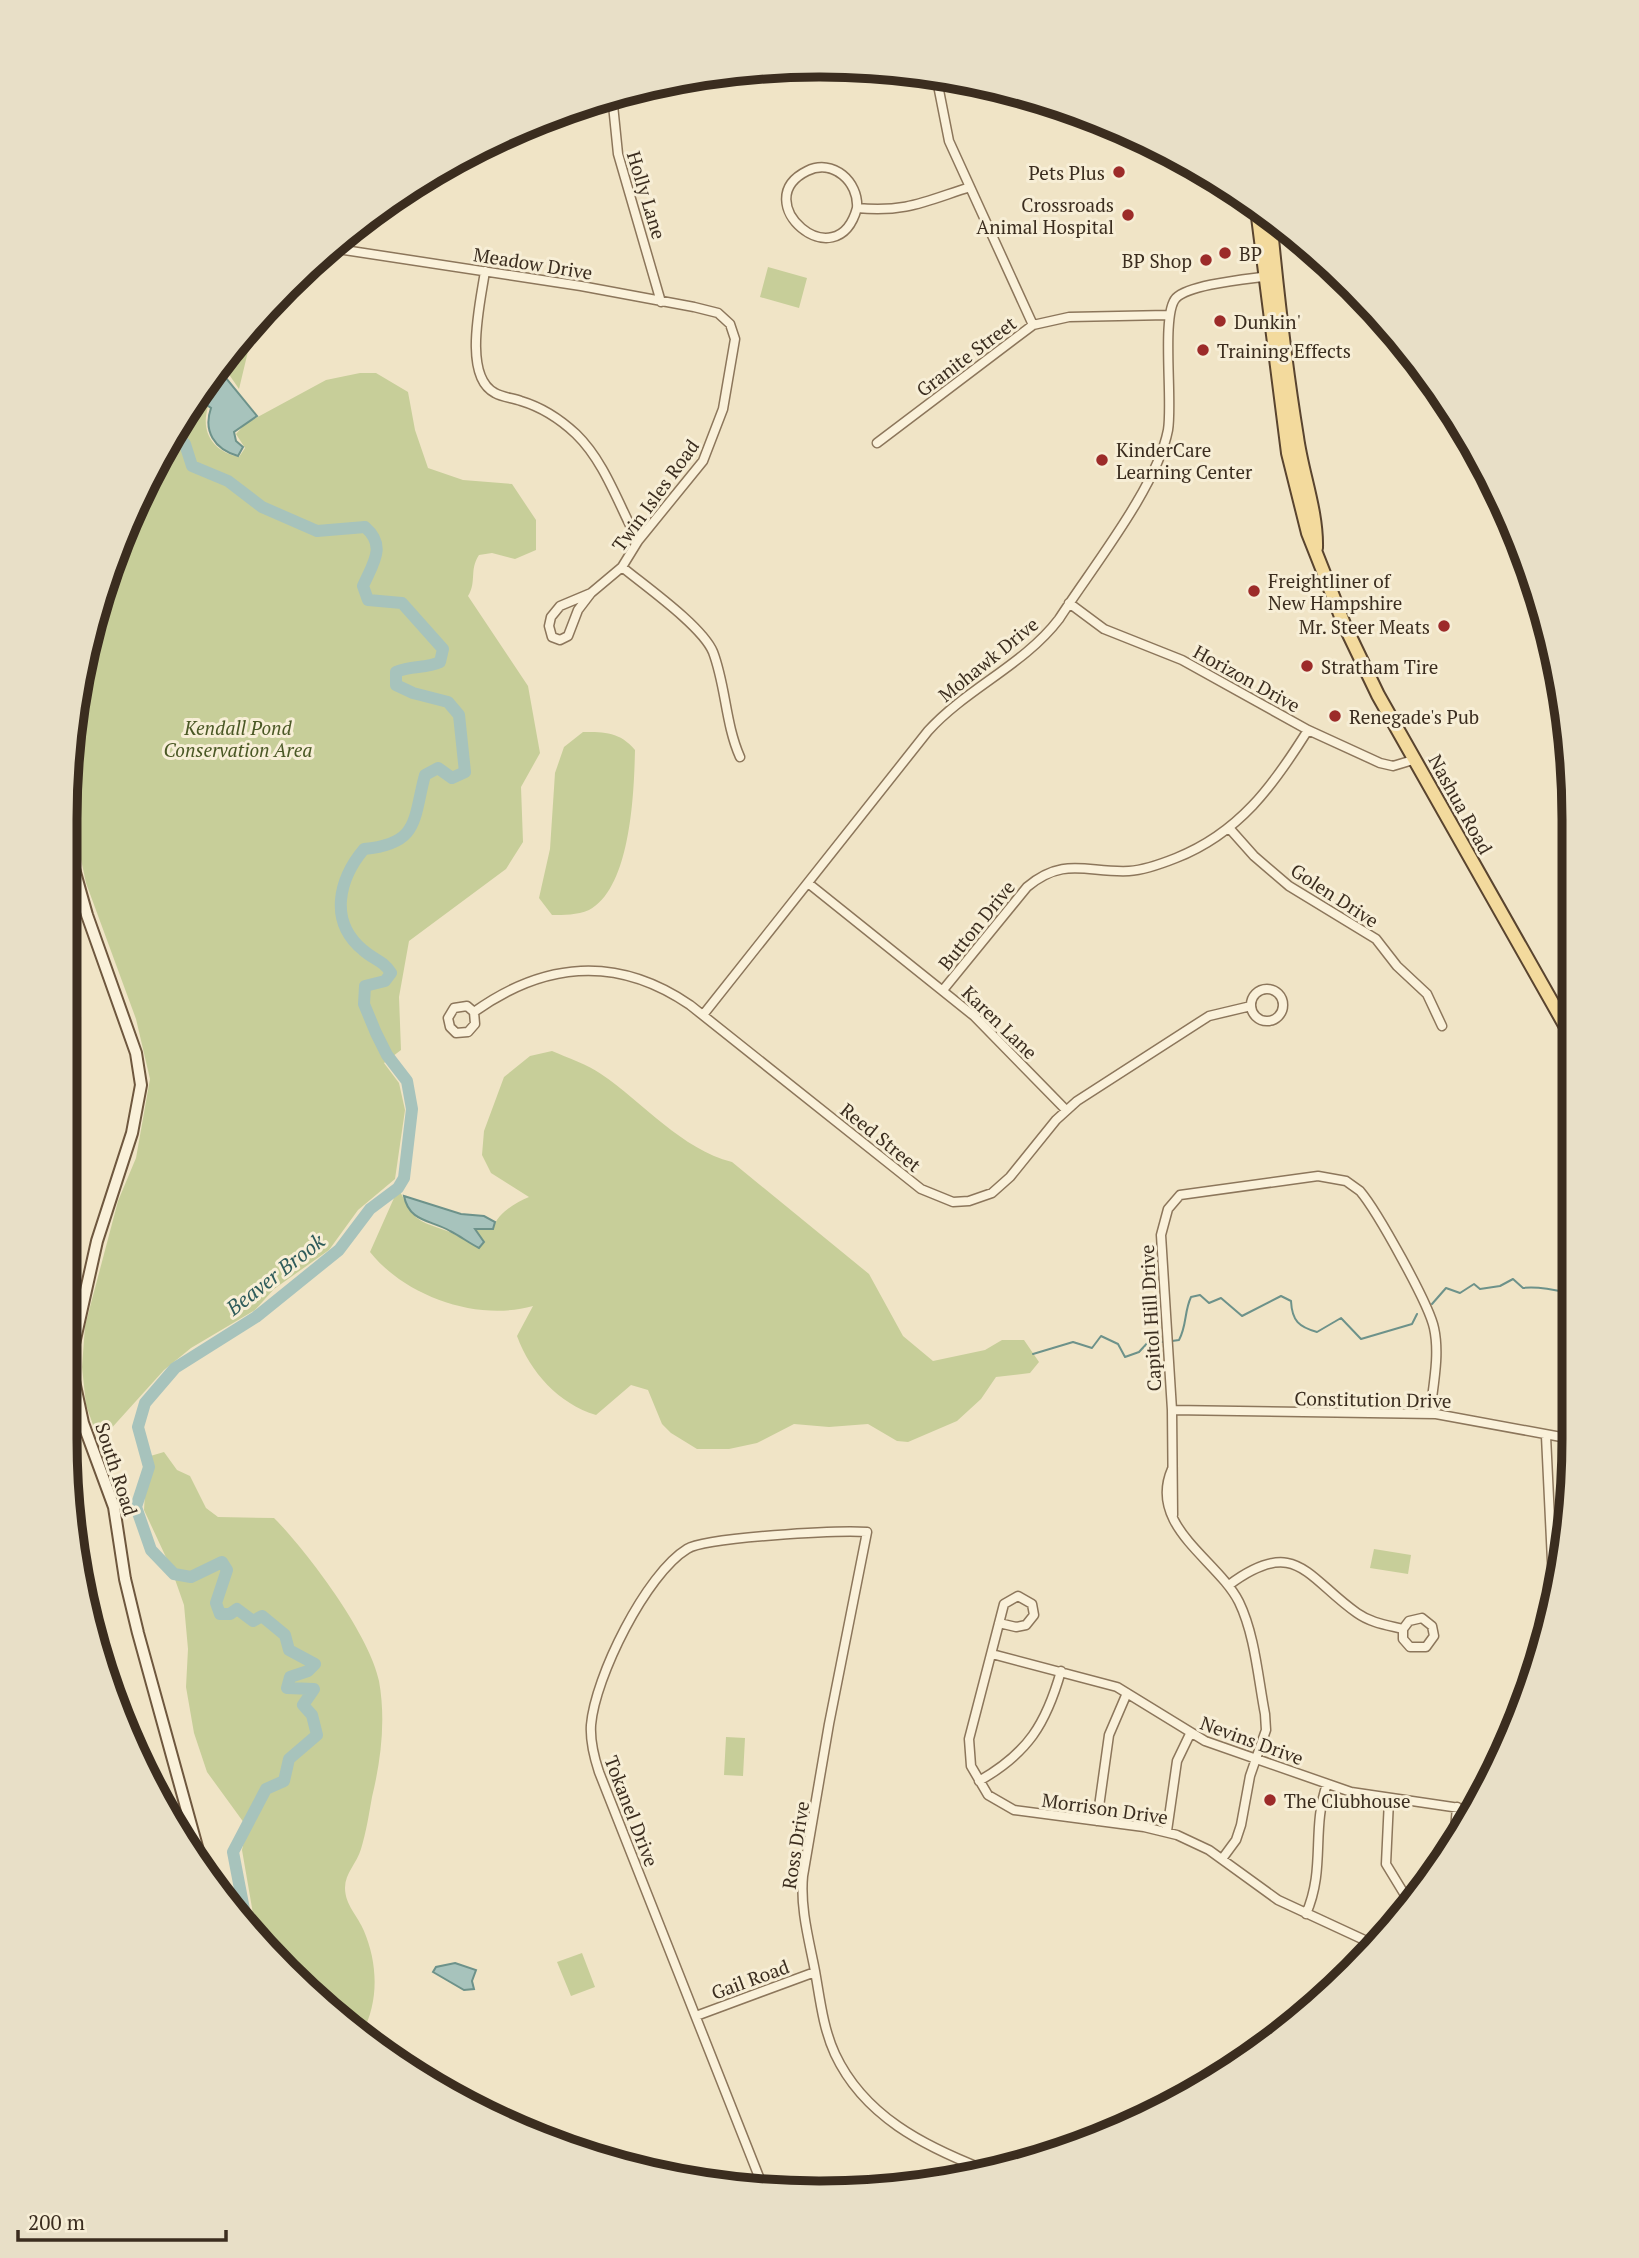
<svg xmlns="http://www.w3.org/2000/svg" width="1639" height="2258" viewBox="0 0 1639 2258" font-family="'PT Serif',serif">
  <rect width="100%" height="100%" fill="#f0e4c6"/>
  <!-- green -->
  <path fill="#c7ce99" d="M768,267L807,278L799,308L760,297Z
    M256,318L239,389L228,373L217,368Z
    M360,373H376L408,392L415,430L428,468L463,480L512,484L536,520V550L515,559L492,553L479,555C469,570 477,582 468,596L528,686L540,753L521,787L523,842L506,869L409,941L399,997L401,1050L384,1063L399,1083L405,1110L395,1179L358,1210L329,1250L274,1289L255,1310L191,1348L164,1370L99,1442L86,1405L82,1367L85,1326L118,1201L136,1158L150,1079L136,1019L86,883L68,798L90,625L122,530L194,398L208,407C200,433 214,452 239,457L245,448L236,434L245,424L326,380Z
    M583,732C605,732 620,732 635,750C634,792 631,888 589,910C577,915 564,915 552,915L539,898L550,849L555,773L564,747Z
    M552,1051C568,1058 587,1064 601,1074C644,1103 681,1149 732,1162L869,1274L903,1336L933,1361L985,1350L1002,1340H1024L1039,1362L1030,1373L996,1377L981,1399L957,1421L908,1442L897,1441L868,1424L829,1427L794,1424L757,1443L729,1449H697L671,1433L662,1424L648,1390L631,1385L596,1415C559,1404 530,1372 517,1336L533,1306C477,1322 405,1296 370,1252L398,1189C405,1198 407,1210 417,1218C428,1227 446,1228 459,1237L475,1229H493C497,1213 515,1203 529,1197L491,1173L482,1155L484,1131L504,1077L530,1056Z
    M164,1452L177,1470L190,1476L206,1508L218,1517L274,1518C307,1551 370,1635 379,1681C386,1720 381,1760 372,1797C369,1814 366,1833 361,1849C357,1863 345,1873 345,1888C345,1905 358,1916 364,1931C378,1964 379,2002 362,2033L322,2006L256,1931L242,1850L247,1827L207,1772L194,1733L186,1687L188,1649L184,1605L171,1568L144,1510L147,1457Z
    M1374,1549L1411,1555L1408,1574L1370,1568Z
    M726,1737L745,1738L743,1776L724,1775Z
    M582,1953L595,1987L571,1996L557,1962Z"/>
  <!-- water -->
  <path fill="#a7c3bc" stroke="#6d928a" stroke-width="2" d="M214,372L226,378L257,416L234,432L236,441L243,447L238,456C214,449 203,431 211,408L195,397Z
    M404,1196L461,1214L484,1216L495,1222L493,1229H475L484,1242L479,1248C469,1243 460,1236 450,1231C431,1220 409,1222 404,1196Z
    M455,1963L476,1970L472,1981L474,1989L464,1990L433,1972L436,1967Z"/>
  <g fill="none" stroke-linecap="round" stroke-linejoin="round">
    <!-- stream -->
    <path stroke="#6d928a" stroke-width="2" d="M1432,1304L1446,1288L1460,1293L1474,1284L1480,1289L1500,1286L1513,1279L1523,1288C1536,1286 1558,1290 1571,1294
      M1172,1341L1179,1340C1187,1325 1184,1312 1191,1297L1200,1295L1209,1303L1221,1298L1242,1316L1281,1296L1291,1301C1292,1321 1299,1327 1317,1332L1341,1318L1361,1339L1412,1324L1417,1314
      M1033,1354L1073,1342L1092,1348L1101,1336L1118,1344L1125,1357L1139,1352L1151,1339L1163,1342"/>
    <!-- river -->
    <path stroke="#a7c3bc" stroke-width="12" d="M174,434L185,444L192,466L228,481L262,507L317,531L365,527C387,546 373,563 363,586L368,600L402,603L443,649L440,662C425,669 412,665 396,672V685L413,693L448,702L459,715L465,772L452,778L438,768L425,775C413,819 420,844 364,849C339,879 328,921 363,950C374,960 383,960 391,973L385,981L365,986L364,1004L376,1033L387,1055L407,1081L412,1109L404,1178L398,1188L370,1209L339,1250L256,1317L175,1368L145,1403L138,1427L149,1467L136,1507L151,1550L174,1574L191,1577L222,1562L227,1570L216,1603L220,1614H230L237,1609L253,1621L262,1616L285,1635L289,1650L315,1664L308,1671L290,1677L287,1688L314,1689L303,1705L312,1715L317,1735L289,1759L284,1781L266,1789L233,1852L246,1920"/>
    <defs>
      <path id="street" d="M936,75L949,141L1033,325
        M612,95L618,154L661,302
        M857,208C837,281 746,201 807,171C833,158 859,182 857,208C905,213 926,201 970,187
        M331,248L581,286L694,307L718,313L730,324L735,339L723,409L703,461L638,541L622,567L591,593L560,606L551,617L549,626L552,637L560,640L568,636L578,610L591,593
        M485,271C481,300 462,376 495,393C502,397 512,398 521,401C541,407 560,419 576,434C605,462 619,506 638,541
        M877,443L1033,325L1069,317L1168,315
        M622,567C645,586 702,626 713,652C726,686 725,723 740,757
        M1069,603L1104,629L1182,660L1308,730L1380,763L1393,766L1413,760
        M1230,829L1254,856L1289,886L1376,939L1397,966L1427,994L1442,1026
        M808,883L974,1016L1066,1110
        M1251 1005a16 16 0 1 1 32 0a16 16 0 1 1-32 0Z
        M943,990L1027,887C1064,856 1087,873 1129,871C1145,870 1161,864 1176,858C1239,833 1273,786 1308,730
        M474,1012L467,1006L454,1008L448,1018L450,1027L456,1033L468,1032L475,1024L474,1012C544,962 617,955 690,1005L921,1189L953,1202L969,1201L992,1193L1010,1177L1056,1120L1077,1101L1209,1016L1251,1006
        M703,1015L928,731C967,688 1024,665 1059,619C1091,569 1157,487 1168,430C1173,401 1161,314 1176,298C1190,284 1249,279 1269,276
        M1172,1410L1436,1414L1572,1439
        M1546,1436L1554,1603
        M1172,1469C1147,1526 1218,1560 1239,1602C1255,1635 1258,1678 1265,1714L1266,1730L1250,1776L1241,1825L1236,1840L1222,1859
        M1173,1515L1172,1410L1161,1235L1168,1209L1180,1195L1318,1176L1346,1181L1360,1191C1377,1211 1429,1304 1434,1328C1440,1355 1433,1386 1430,1414
        M1229,1585C1296,1535 1307,1578 1357,1613C1371,1623 1387,1625 1403,1629V1639L1410,1647H1426L1434,1636L1432,1626L1422,1618L1409,1621L1403,1629
        M999,1623L1016,1627L1026,1625L1034,1615L1032,1604L1018,1596L1004,1604L969,1739L971,1766L988,1795L1014,1810L1144,1827L1177,1835L1209,1850L1278,1900L1373,1944
        M992,1654L1117,1687L1205,1741L1351,1792L1473,1810
        M979,1781C1028,1753 1046,1724 1061,1671
        M1389,1800L1386,1864L1411,1905
        M1097,1821L1109,1735L1127,1693
        M1167,1831L1177,1761L1190,1734
        M1454,1841L1457,1807
        M1306,1914C1326,1868 1311,1830 1327,1784
        M696,2016L815,1972
        M763,2187L599,1772C594,1757 590,1741 591,1725C595,1677 646,1574 687,1549C706,1537 840,1530 867,1532L829,1724L803,1876C800,1908 809,1940 815,1971C820,1999 823,2028 835,2054C864,2116 924,2146 983,2169"/>
      <path id="secondary" d="M65,837L87,915L136,1053L141,1085L132,1133L97,1241L74,1344L73,1376L83,1423L114,1507L125,1579L138,1633L204,1872"/>
      <path id="primary" d="M1257,209L1288,453L1308,533L1344,624L1378,695L1570,1034
        M1270,218C1277,292 1285,364 1297,437C1302,474 1317,511 1316,548"/>
    </defs>
    <!-- street casing -->
    <use href="#street" stroke="#8c765b" stroke-width="11"/>
    <!-- secondary casing -->
    <use href="#secondary" stroke="#6e573e" stroke-width="14"/>
    <!-- primary casing -->
    <use href="#primary" stroke="#59442f" stroke-width="16"/>
    <!-- street -->
    <use href="#street" stroke="#faf1da" stroke-width="8"/>
    <!-- secondary -->
    <use href="#secondary" stroke="#faf1da" stroke-width="10"/>
    <!-- primary -->
    <use href="#primary" stroke="#f3da9d" stroke-width="12"/>
  </g>
  <!-- markers -->
  <g fill="#9c2b29" stroke="#f7eed6" stroke-width="2.5">
    <circle cx="1119" cy="172" r="7"/>
    <circle cx="1128" cy="215" r="7"/>
    <circle cx="1225" cy="253" r="7"/>
    <circle cx="1206" cy="260" r="7"/>
    <circle cx="1220" cy="321" r="7"/>
    <circle cx="1203" cy="350" r="7"/>
    <circle cx="1102" cy="460" r="7"/>
    <circle cx="1254" cy="591" r="7"/>
    <circle cx="1444" cy="626" r="7"/>
    <circle cx="1307" cy="666" r="7"/>
    <circle cx="1335" cy="716" r="7"/>
    <circle cx="1270" cy="1800" r="7"/>
  </g>
  <g text-anchor="middle" dominant-baseline="central" stroke-width="6" stroke-linejoin="round" paint-order="stroke">
    <!-- poi labels -->
    <g font-size="19" fill="#3b2d1f" stroke="#f7eed6" text-anchor="start">
      <text x="1105" y="172" text-anchor="end">Pets Plus</text>
      <text x="1114" y="204" text-anchor="end">Crossroads<tspan x="1114" dy="22">Animal Hospital</tspan></text>
      <text x="1239" y="253">BP</text>
      <text x="1192" y="260" text-anchor="end">BP Shop</text>
      <text x="1234" y="321">Dunkin'</text>
      <text x="1217" y="350">Training Effects</text>
      <text x="1116" y="449">KinderCare<tspan x="1116" dy="22">Learning Center</tspan></text>
      <text x="1268" y="580">Freightliner of<tspan x="1268" dy="22">New Hampshire</tspan></text>
      <text x="1430" y="626" text-anchor="end">Mr. Steer Meats</text>
      <text x="1321" y="666">Stratham Tire</text>
      <text x="1349" y="716">Renegade's Pub</text>
      <text x="1284" y="1800">The Clubhouse</text>
    </g>
    <!-- street labels -->
    <g font-size="19" fill="#3b2d1f" stroke="#f7eed6">
      <text transform="translate(647 195) rotate(73)">Holly Lane</text>
      <text transform="translate(533 263) rotate(9)">Meadow Drive</text>
      <text transform="translate(966 356) rotate(-37)">Granite Street</text>
      <text transform="translate(655 495) rotate(-54)">Twin Isles Road</text>
      <text transform="translate(988 659) rotate(-39)">Mohawk Drive</text>
      <text transform="translate(1247 678) rotate(29)">Horizon Drive</text>
      <text transform="translate(1461 804) rotate(61)">Nashua Road</text>
      <text transform="translate(1335 895) rotate(33)">Golen Drive</text>
      <text transform="translate(976 925) rotate(-51)">Button Drive</text>
      <text transform="translate(1000 1022) rotate(44)">Karen Lane</text>
      <text transform="translate(881 1137) rotate(39)">Reed Street</text>
      <text transform="translate(1150 1318) rotate(-93)">Capitol Hill Drive</text>
      <text transform="translate(1373 1399) rotate(1)">Constitution Drive</text>
      <text transform="translate(117 1469) rotate(72)">South Road</text>
      <text transform="translate(1252 1740) rotate(20)">Nevins Drive</text>
      <text transform="translate(1105 1808) rotate(8)">Morrison Drive</text>
      <text transform="translate(632 1811) rotate(69)">Tokanel Drive</text>
      <text transform="translate(795 1845) rotate(-81)">Ross Drive</text>
      <text transform="translate(750 1979) rotate(-20)">Gail Road</text>
    </g>
    <!-- park labels -->
    <g font-size="19" font-style="italic" fill="#4a5825" stroke="#f7eed6">
      <text x="238" y="727">Kendall Pond<tspan x="238" dy="22">Conservation Area</tspan></text>
    </g>
    <!-- water labels -->
    <g font-size="21" font-style="italic" fill="#2e5b5a" stroke="#f7eed6">
      <text transform="translate(275 1274) rotate(-38)">Beaver Brook</text>
    </g>
  </g>
  <!-- crop -->
  <path d="M0 0H1639V2258H0ZM819 77H820A742 742 0 0 1 1562 819V1439A742 742 0 0 1 820 2181H819A742 742 0 0 1 77 1439V819A742 742 0 0 1 819 77Z" fill="#e8dfc7" fill-rule="evenodd"/>
  <path fill="none" stroke="#3b2d1f" stroke-width="9" d="M819 77H820A742 742 0 0 1 1562 819V1439A742 742 0 0 1 820 2181H819A742 742 0 0 1 77 1439V819A742 742 0 0 1 819 77Z"/>
  <!-- scale -->
  <path d="M18 2230v10h208v-10" fill="none" stroke="#3b2d1f" stroke-width="3.5"/>
  <text x="28" y="2230" font-size="21" fill="#3b2d1f" stroke="#f7eed6" stroke-width="5" paint-order="stroke">200 m</text>
</svg>
